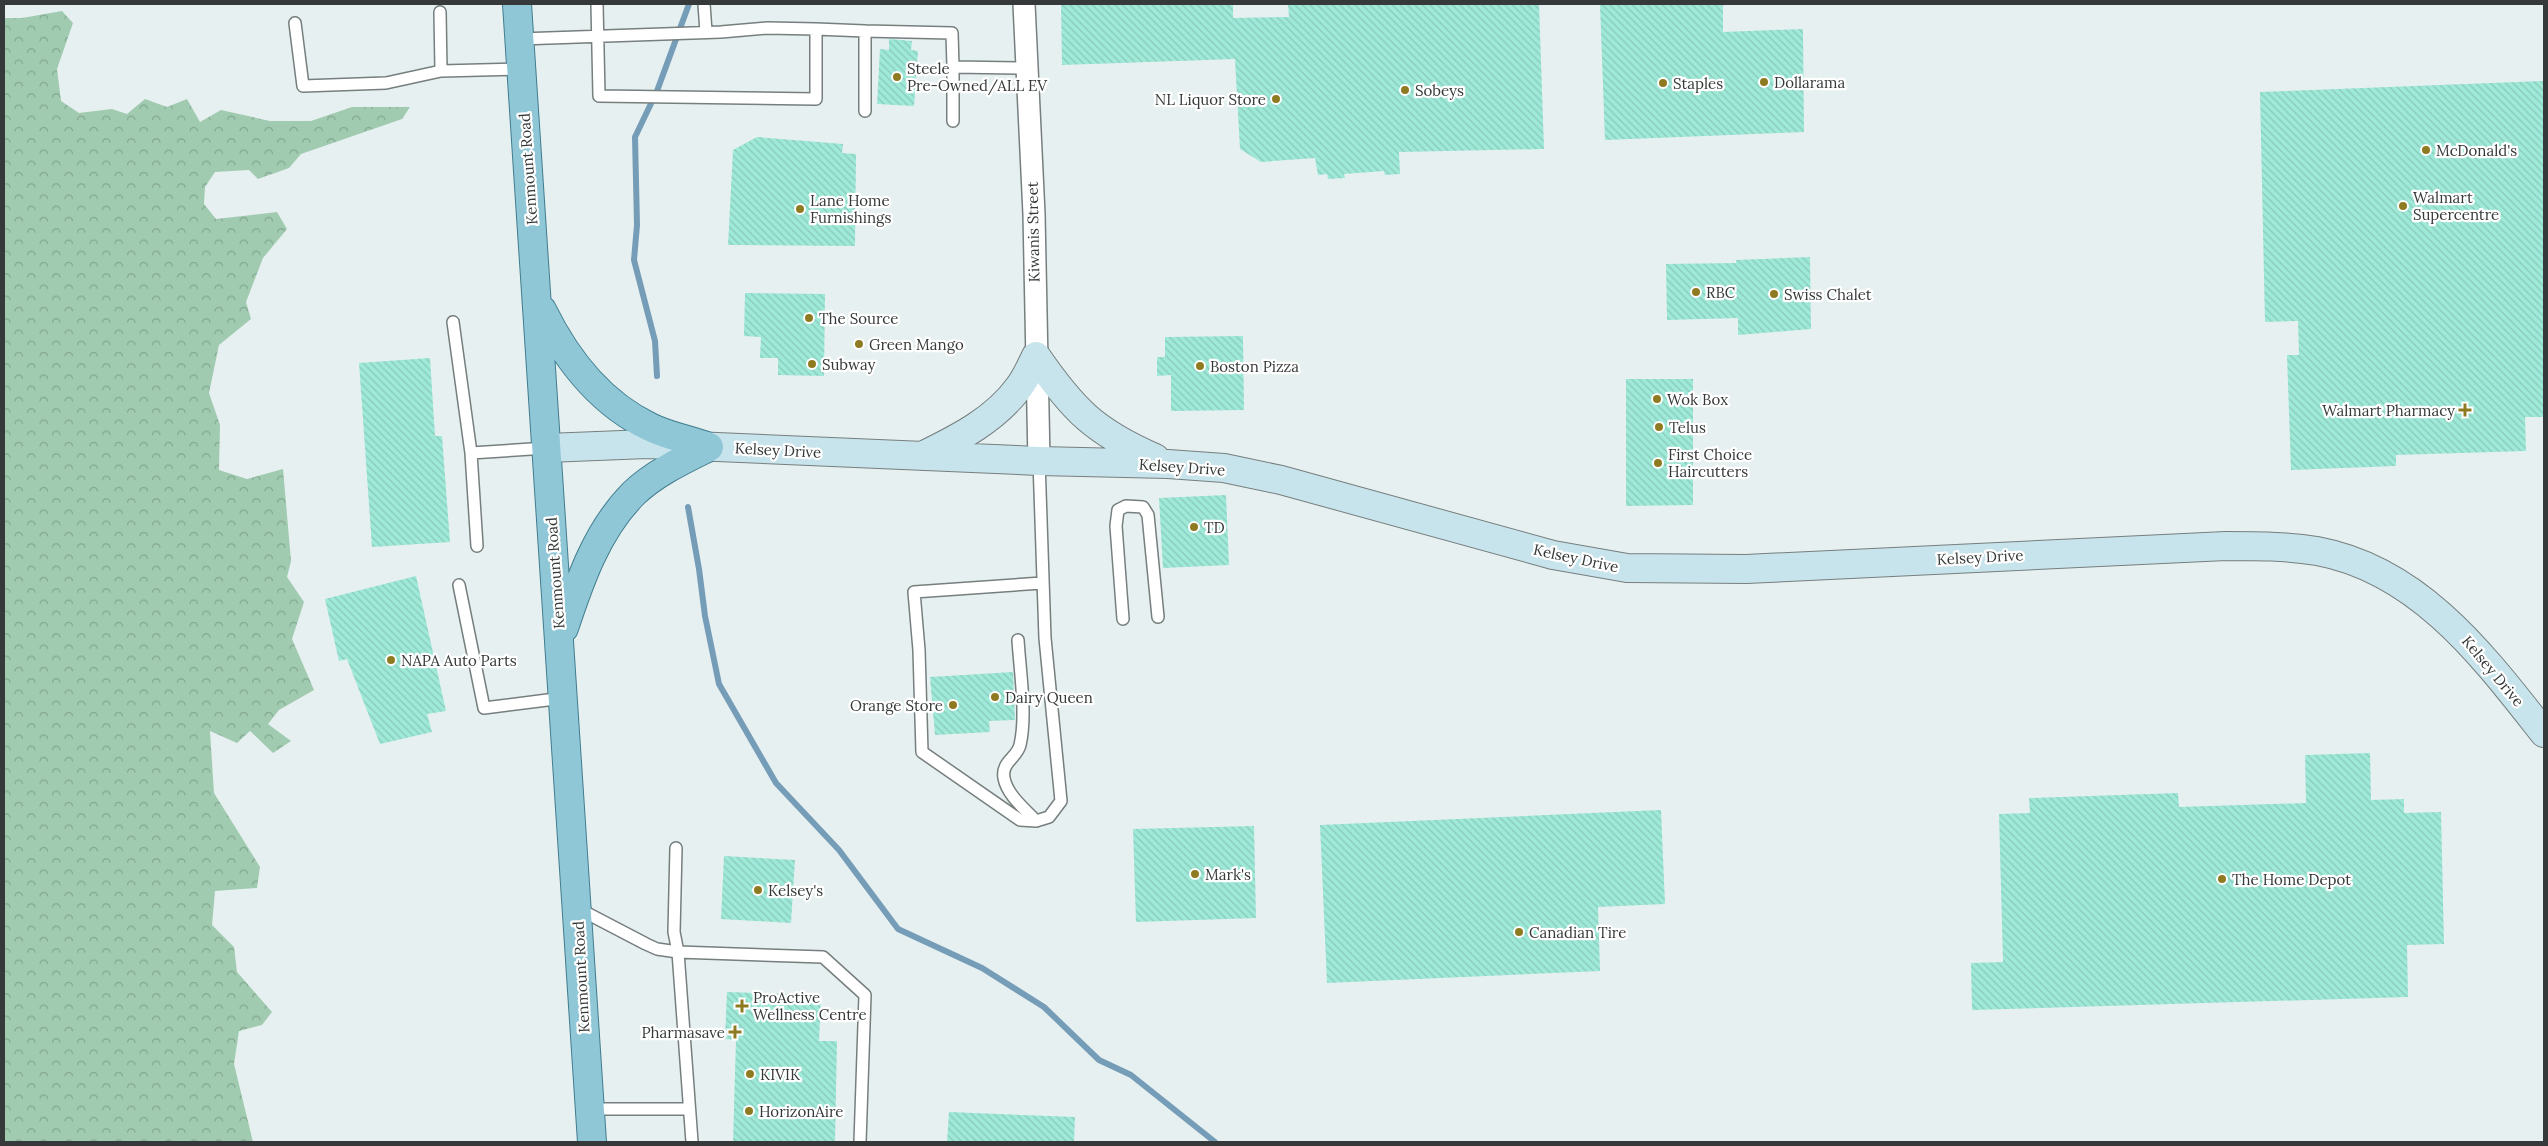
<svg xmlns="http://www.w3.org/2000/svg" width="2548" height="1146" viewBox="0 0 2548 1146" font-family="Lora,serif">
  <defs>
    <pattern id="forest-crowns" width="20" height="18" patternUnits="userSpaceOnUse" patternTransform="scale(1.25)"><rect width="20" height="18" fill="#a0cbb0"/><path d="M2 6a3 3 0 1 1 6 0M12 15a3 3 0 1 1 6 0" fill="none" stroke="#83a690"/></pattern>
    <pattern id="building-back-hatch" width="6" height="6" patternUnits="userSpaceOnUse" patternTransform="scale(1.25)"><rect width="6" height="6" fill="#9ee9d8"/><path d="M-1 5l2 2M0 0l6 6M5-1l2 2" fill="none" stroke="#89c9ba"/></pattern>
  </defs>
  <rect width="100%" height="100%" fill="#e7f0f0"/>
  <!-- forest -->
  <path fill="url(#forest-crowns)" d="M62,11L73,23L57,69L61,101L79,113L112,109L127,114L145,99L167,107L187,99L200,122L221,110L270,121H311L352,107H410L402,119L301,154L289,168L258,179L249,170L215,172L205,187L204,204L216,219L277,212L287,229L263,258L246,302L251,319L219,345L209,393L220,425L219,470L247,479L283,469L291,561L287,577L304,602L292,639L314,690L279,710L268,724L291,741L273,753L250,731L237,743L210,731L214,793L260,867L257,888L215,891L212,925L234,947L237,972L272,1012L262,1025L239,1031L234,1064L253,1142H4V18H22Z"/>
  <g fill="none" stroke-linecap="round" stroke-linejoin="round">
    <!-- stream -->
    <path stroke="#769db8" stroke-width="6" d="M657,376L655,341L634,260L637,225L635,137L657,91L689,4
      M688,507L699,569L705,616L719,684L776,783L839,850L898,929L982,968L1044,1007L1099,1060L1131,1075L1215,1142"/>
  </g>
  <!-- building -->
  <path fill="url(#building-back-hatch)" d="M1061,4H1233V18L1289,17L1288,4H1539L1544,149L1399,152L1400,174L1385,175L1384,171L1344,174L1345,178L1328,179L1327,174L1318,175L1315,158L1261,162L1240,149L1235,59L1062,65Z
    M1600,4H1723V32L1803,29L1804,132L1605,140Z
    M889,39L912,41L911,50L918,51L914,106L877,104L880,49L889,50Z
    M2544,81V417H2525L2526,451L2396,455V466L2291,470L2287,355H2299L2298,321L2265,322L2260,92Z
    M757,137L843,144L842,153L856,154L855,246L728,245L733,150Z
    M1810,257L1811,329L1738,335V318L1667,320L1666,264L1736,263V260Z
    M745,293L825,294L824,376L778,375V358H760L761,337L744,336Z
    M1243,336L1244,410L1171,411V375L1157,376V357H1165V337Z
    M430,358L435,436H442L450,542L372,547L359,363Z
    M1626,379H1693V505L1626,506Z
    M1226,495L1229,565L1163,568L1159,498Z
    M416,576L446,711L427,714L432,732L380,744L347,659L339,661L325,599Z
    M1013,672L1015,720L989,721L990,732L935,735L930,677Z
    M2370,753L2371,800L2404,799V813L2441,812L2444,944L2407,945L2408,997L1972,1010L1971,963L2003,962L1999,814L2030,813L2029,798L2178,793L2179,807L2306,803L2305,755Z
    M1661,810L1665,904L1598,907L1600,971L1327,983L1320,825Z
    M1254,826L1256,918L1136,922L1133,829Z
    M724,856L795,860L791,923L721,919Z
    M727,992L821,995L819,1041H837L835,1142H733L736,1040L725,1039Z
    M949,1112L1075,1117L1074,1142H947Z"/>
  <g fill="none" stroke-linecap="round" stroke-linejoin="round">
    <defs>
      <path id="lane" d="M597,4L599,96L816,99V29L865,31
        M704,4L706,32
        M440,12L441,71L521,69
        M295,23L303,86L386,83L441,71
        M520,39L721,32L767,28L816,29
        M953,67V121
        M865,111V31L952,33L953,67L1027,68
        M453,322L471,453
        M1039,461L1045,638L1061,801L1049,817L1036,821L1020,820L922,752L919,650L914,592L1042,583
        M477,546L471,453L547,448
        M459,585L484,708L563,698
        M1123,619L1116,526L1118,510L1126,506L1143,507L1148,515L1158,617
        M1018,640C1020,672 1027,715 1020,745C1017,758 1001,762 1004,778C1007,795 1025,809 1036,821
        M577,908L646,944L657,949L678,952L674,932L676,848
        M589,1109H689
        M692,1142L678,952L823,957L865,995L860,1142"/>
      <path id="street" d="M1024,4L1034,214L1039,461"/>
      <path id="secondary" d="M547,448L647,444L1039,461L1168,464L1224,468L1281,480L1553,555L1627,568L1746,569L2226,546C2257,546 2287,546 2317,551C2420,570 2484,657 2544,733
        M924,455C959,438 996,419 1019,387C1026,378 1031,366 1036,356C1073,410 1095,432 1155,458"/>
      <path id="primary" d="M517,4L592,1142
        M542,310C566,359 600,403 650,427C668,436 690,440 709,447
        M564,628C580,580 597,530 634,493C655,473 683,460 709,447"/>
    </defs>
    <!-- lane casing -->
    <use href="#lane" stroke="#767e7e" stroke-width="14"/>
    <!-- street casing -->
    <use href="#street" stroke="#767e7e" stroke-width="24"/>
    <!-- secondary casing -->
    <use href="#secondary" stroke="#767e7e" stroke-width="30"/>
    <!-- primary casing -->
    <use href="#primary" stroke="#407d8e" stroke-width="30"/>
    <!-- lane -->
    <use href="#lane" stroke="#fff" stroke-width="11"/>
    <!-- street -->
    <use href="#street" stroke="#fff" stroke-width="21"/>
    <!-- secondary -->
    <use href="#secondary" stroke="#c7e3eb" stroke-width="28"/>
    <!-- primary -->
    <use href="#primary" stroke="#8fc7d7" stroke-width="28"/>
  </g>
  <!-- markers -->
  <g fill="#8e7b21" stroke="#fff" stroke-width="2">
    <circle cx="897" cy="77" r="5"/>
    <circle cx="1764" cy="82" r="5"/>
    <circle cx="1663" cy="83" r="5"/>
    <circle cx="1405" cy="90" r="5"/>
    <circle cx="1276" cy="99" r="5"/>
    <circle cx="2426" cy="150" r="5"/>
    <circle cx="2403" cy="206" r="5"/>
    <circle cx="800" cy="209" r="5"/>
    <circle cx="1696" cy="292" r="5"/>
    <circle cx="1774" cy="294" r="5"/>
    <circle cx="809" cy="318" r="5"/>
    <circle cx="859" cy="344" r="5"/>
    <circle cx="812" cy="364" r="5"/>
    <circle cx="1200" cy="366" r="5"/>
    <circle cx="1657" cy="399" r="5"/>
    <path d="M2462.5 402.5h5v5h5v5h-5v5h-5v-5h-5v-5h5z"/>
    <circle cx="1659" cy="427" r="5"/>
    <circle cx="1658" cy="463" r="5"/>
    <circle cx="1194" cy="527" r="5"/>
    <circle cx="391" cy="660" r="5"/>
    <circle cx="995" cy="697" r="5"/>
    <circle cx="953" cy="705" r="5"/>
    <circle cx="1195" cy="874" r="5"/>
    <circle cx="2222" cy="879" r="5"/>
    <circle cx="758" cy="890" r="5"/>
    <circle cx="1519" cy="932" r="5"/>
    <path d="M739.5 998.5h5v5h5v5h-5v5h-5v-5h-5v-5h5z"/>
    <path d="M732.5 1024.5h5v5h5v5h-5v5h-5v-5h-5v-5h5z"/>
    <circle cx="750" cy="1074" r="5"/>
    <circle cx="749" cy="1111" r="5"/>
  </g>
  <g text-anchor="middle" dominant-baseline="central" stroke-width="4.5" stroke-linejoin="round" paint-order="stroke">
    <!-- poi labels -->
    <g font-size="15" fill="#363939" stroke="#fff" text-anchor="start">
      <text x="907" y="68">Steele<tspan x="907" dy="17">Pre-Owned/ALL EV</tspan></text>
      <text x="1774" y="82">Dollarama</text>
      <text x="1673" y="83">Staples</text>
      <text x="1415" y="90">Sobeys</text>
      <text x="1266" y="99" text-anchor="end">NL Liquor Store</text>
      <text x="2436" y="150">McDonald's</text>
      <text x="2413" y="197">Walmart<tspan x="2413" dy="17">Supercentre</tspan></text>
      <text x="810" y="200">Lane Home<tspan x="810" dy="17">Furnishings</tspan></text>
      <text x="1706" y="292">RBC</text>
      <text x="1784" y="294">Swiss Chalet</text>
      <text x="819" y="318">The Source</text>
      <text x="869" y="344">Green Mango</text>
      <text x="822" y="364">Subway</text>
      <text x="1210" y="366">Boston Pizza</text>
      <text x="1667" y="399">Wok Box</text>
      <text x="2455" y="410" text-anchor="end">Walmart Pharmacy</text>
      <text x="1669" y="427">Telus</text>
      <text x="1668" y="454">First Choice<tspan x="1668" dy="17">Haircutters</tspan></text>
      <text x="1204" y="527">TD</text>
      <text x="401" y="660">NAPA Auto Parts</text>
      <text x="1005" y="697">Dairy Queen</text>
      <text x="943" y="705" text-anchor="end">Orange Store</text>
      <text x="1205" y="874">Mark's</text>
      <text x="2232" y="879">The Home Depot</text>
      <text x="768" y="890">Kelsey's</text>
      <text x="1529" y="932">Canadian Tire</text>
      <text x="753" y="997">ProActive<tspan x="753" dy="17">Wellness Centre</tspan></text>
      <text x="725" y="1032" text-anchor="end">Pharmasave</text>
      <text x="760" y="1074">KIVIK</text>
      <text x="759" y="1111">HorizonAire</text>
    </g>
    <!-- street labels -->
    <g font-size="15" fill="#363939" stroke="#fff">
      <text transform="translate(528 169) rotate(-94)">Kenmount Road</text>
      <text transform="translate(1033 232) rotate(-91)">Kiwanis Street</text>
      <text transform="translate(778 450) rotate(3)">Kelsey Drive</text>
      <text transform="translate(1182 467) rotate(4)">Kelsey Drive</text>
      <text transform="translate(1980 557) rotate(-3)">Kelsey Drive</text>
      <text transform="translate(1576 558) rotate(12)">Kelsey Drive</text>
      <text transform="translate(555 573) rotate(-94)">Kenmount Road</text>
      <text transform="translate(2493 671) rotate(50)">Kelsey Drive</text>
      <text transform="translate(581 977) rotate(-93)">Kenmount Road</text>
    </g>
  </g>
  <!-- border -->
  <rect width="2548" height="1146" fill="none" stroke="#363939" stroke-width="10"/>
</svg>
